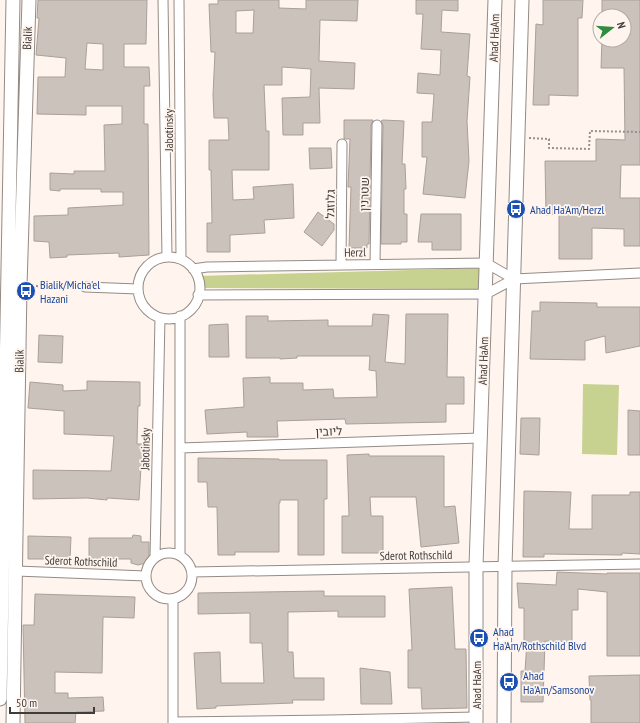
<svg xmlns="http://www.w3.org/2000/svg" width="640" height="723" viewBox="0 0 640 723" font-family="'PT Sans Narrow',Heebo,sans-serif">
  <rect width="100%" height="100%" fill="#fff5ee"/>
  <!-- green -->
  <path fill="#c7d190" d="M482,268L481,289L205,288L198,276Z
    M583,384L619,385L617,455L582,454Z"/>
  <!-- building -->
  <path fill="#cbc2bc" stroke="#a9a09a" fill-rule="evenodd" d="M38,0H147L146,44H124V67H149L150,86H144V124H148L149,255L119,257V253L67,255V257L50,258L49,242L34,241V216L68,215V208L123,205V192H101V189H60V191L50,190V173L74,174V171H105L104,125L122,124V106H86V115L37,114L38,77H65L66,58L36,55L39,18H37ZM87,43L103,44V70L85,69Z
    M218,0H279V8L306,9V0H358L357,21L320,20L319,61L355,63L354,89L319,88L320,123H303V135H283L282,98L310,97L311,69L282,67V85H264L266,131H269V170H232L233,200L254,199L253,187L293,184L294,218L264,220L265,233L230,235V252H207V223H212L211,170H209V140H229L228,118H214L213,95L215,52H211L209,4H218ZM254,10L253,33H236V11Z
    M416,0H458V11L442,10L441,32L470,34L467,76L470,77L467,121L469,161L465,198L423,194L427,157H422V122H432L434,94L417,93L418,73L440,75L441,50L421,49L423,14H416Z
    M543,0H583L582,18H578V96L549,95V105H533L536,24L543,25Z
    M602,0H640V165H621L620,198H640V246H624V229L592,228V259H559V214L546,215L545,161H596V139L625,140L624,68H601L602,40H624V16H602Z
    M344,120H373L371,125L369,244H367V248H349L351,187H348L350,139H344Z
    M383,120L404,121L402,164H405L406,189H404V214H407V242H401V244H381L383,125L381,121Z
    M309,148H331L332,168L310,169Z
    M318,212L334,224V230L322,246L304,232Z
    M421,214H461V250H432V242H418Z
    M540,302L597,303V307H640V346L606,353L605,336L585,341V360L530,359L532,311H540Z
    M373,314L389,315L385,362L405,364L406,314H448L447,377H464V404H446V422L346,424L345,419L277,421L278,437H247V432L207,434L205,410L244,407L243,378L270,377V383H303V390L333,389L334,398L377,397L376,371L369,370L370,356H297V358L280,359V358H246V316H268V321L328,320V326H372Z
    M228,324L229,357H209V325Z
    M39,335L63,336L62,363L38,362Z
    M87,381L140,382V406H138L137,444H147L145,467H141L139,500L107,498V500L87,498L33,499V470L111,471L114,436L64,434V411L28,408L30,382L63,385V391L87,390Z
    M628,410L640,411V455H628Z
    M521,418H540L539,455L520,454Z
    M369,454V456H444V507L455,506L459,543L421,547L416,497H370L371,516H383V553H342V516H349L347,455Z
    M198,458L279,459V460H327V499H324V555H298V500H280V503H279V552H235V555H218L217,507H208L207,482H198Z
    M524,491L571,492L569,529H592V495H630V492H640V554L622,553V555L544,554V557H523Z
    M133,535L141,536V542H149V557L146,563L138,565L131,563V559H89V538H132Z
    M28,536L71,537L70,559L44,557V559H28Z
    M557,572L607,574V573H640V656H607V592L578,589V610H572V642L545,641L543,702H521V671H525L527,641H524V608H519L517,583L556,585Z
    M452,587L455,649H466L467,708L422,709L421,688H408V650H412L409,589Z
    M324,591V596H385V617H338V611L288,612V652H293L294,678H324V700H292L293,703L216,706V708L197,709L194,653L220,652L221,683H264L262,643H250V613L198,614V593Z
    M35,594L135,597L134,618L103,617L102,673L55,672V693H68V698L103,697L104,711L76,712L75,723H25L23,625H34Z
    M360,668L390,672L392,704H361Z
    M640,675V723H591V700H590L589,676Z"/>
  <g fill="none" stroke-linecap="round" stroke-linejoin="round">
    <defs>
      <path id="street" d="M163,0L167,257
        M179,0L181,259
        M138 288a31 31 0 1 1 62 0a31 31 0 1 1-62 0Z
        M375,264L377,125
        M341,265L342,144
        M193,269L207,267L486,263L514,279
        M85,287L138,289
        M198,295L486,294L514,279L640,273
        M180,448L480,438
        M146 576a23 23 0 1 1 46 0a23 23 0 1 1-46 0Z
        M180,555V316
        M155,557L160,318
        M16,571L146,576
        M192,572L640,564
        M173,599V723
        M173,722L329,720L476,717"/>
      <path id="secondary" d="M0,699L13,0
        M13,723L20,286L29,0
        M476,723V566L495,0
        M504,723L505,567L522,0"/>
    </defs>
    <!-- street casing -->
    <use href="#street" stroke="#938b85" stroke-width="11"/>
    <!-- secondary casing -->
    <use href="#secondary" stroke="#938b85" stroke-width="15"/>
    <!-- path -->
    <path stroke="#97908b" stroke-width="2" stroke-dasharray="2 2" stroke-linecap="butt" d="M529,138L549,139V148L589,149L590,131L640,132
      M32,286L76,287"/>
    <!-- street -->
    <use href="#street" stroke="#fff" stroke-width="9"/>
    <!-- secondary -->
    <use href="#secondary" stroke="#fff" stroke-width="13"/>
  </g>
  <!-- icons -->
  <defs>
    <symbol id="bus-disc" viewBox="-11 -11 22 22"><circle r="9.5" fill="#1a4fb4" stroke="#fff5ee"/><path d="M-5-6H5V4H4V6H2V4H-2V6H-4V4H-5ZM-3.5-4V0h7V-4ZM-3.5 1.2v1.5H-2V1.2ZM2 1.2v1.5H3.5V1.2Z" fill="#fff"/></symbol>
  </defs>
  <g fill-rule="evenodd">
    <use href="#bus-disc" x="505" y="198" width="22" height="22"/>
    <use href="#bus-disc" x="15" y="280" width="22" height="22"/>
    <use href="#bus-disc" x="468" y="627" width="22" height="22"/>
    <use href="#bus-disc" x="498" y="671" width="22" height="22"/>
  </g>
  <g text-anchor="middle" dominant-baseline="central" stroke-width="3.5" stroke-linejoin="round" paint-order="stroke">
    <!-- street labels -->
    <g font-size="12" fill="#403c39" stroke="#fff5ee">
      <text transform="translate(27 38) rotate(-88)">Bialik</text>
      <text transform="translate(494 38) rotate(-88)">Ahad HaAm</text>
      <text transform="translate(168 130) rotate(-90)">Jabotinsky</text>
      <text transform="translate(364 194) rotate(-89)">שטרנין</text>
      <text transform="translate(330 204) rotate(-89)">גלוזגל</text>
      <text transform="translate(355 252) rotate(-1)">Herzl</text>
      <text transform="translate(19 361) rotate(-89)">Bialik</text>
      <text transform="translate(483 361) rotate(-88)">Ahad HaAm</text>
      <text transform="translate(329 431) rotate(-2)">ליובין</text>
      <text transform="translate(145 449) rotate(-89)">Jabotinsky</text>
      <text transform="translate(416 555) rotate(-1)">Sderot Rothschild</text>
      <text transform="translate(81 561) rotate(2)">Sderot Rothschild</text>
      <text transform="translate(476 685) rotate(-90)">Ahad HaAm</text>
    </g>
    <!-- transit labels -->
    <g font-size="12" fill="#164399" stroke="#fff5ee" text-anchor="start">
      <text x="530" y="209">Ahad Ha'Am/Herzl</text>
      <text x="40" y="284">Bialik/Micha'el<tspan x="40" dy="14">Hazani</tspan></text>
      <text x="493" y="631">Ahad<tspan x="493" dy="14">Ha'Am/Rothschild Blvd</tspan></text>
      <text x="523" y="675">Ahad<tspan x="523" dy="14">Ha'Am/Samsonov</tspan></text>
    </g>
  </g>
  <!-- north arrow -->
  <g transform="translate(612 28) rotate(73)"><circle r="19" fill="#fff5ee" stroke="#b3aba6"/>
  <path d="M0-3L7 15L0 10L-7 15Z" fill="#308d3e"/>
  <text y="-6" font-size="11" font-weight="bold" text-anchor="middle" fill="#403c39">N</text>
  </g>
  <!-- scale -->
  <path d="M10 707v6h84v-6" fill="none" stroke="#403c39" stroke-width="2"/>
  <text x="16" y="707" font-size="12" fill="#403c39" stroke="#fff5ee" stroke-width="3" paint-order="stroke">50 m</text>
</svg>
